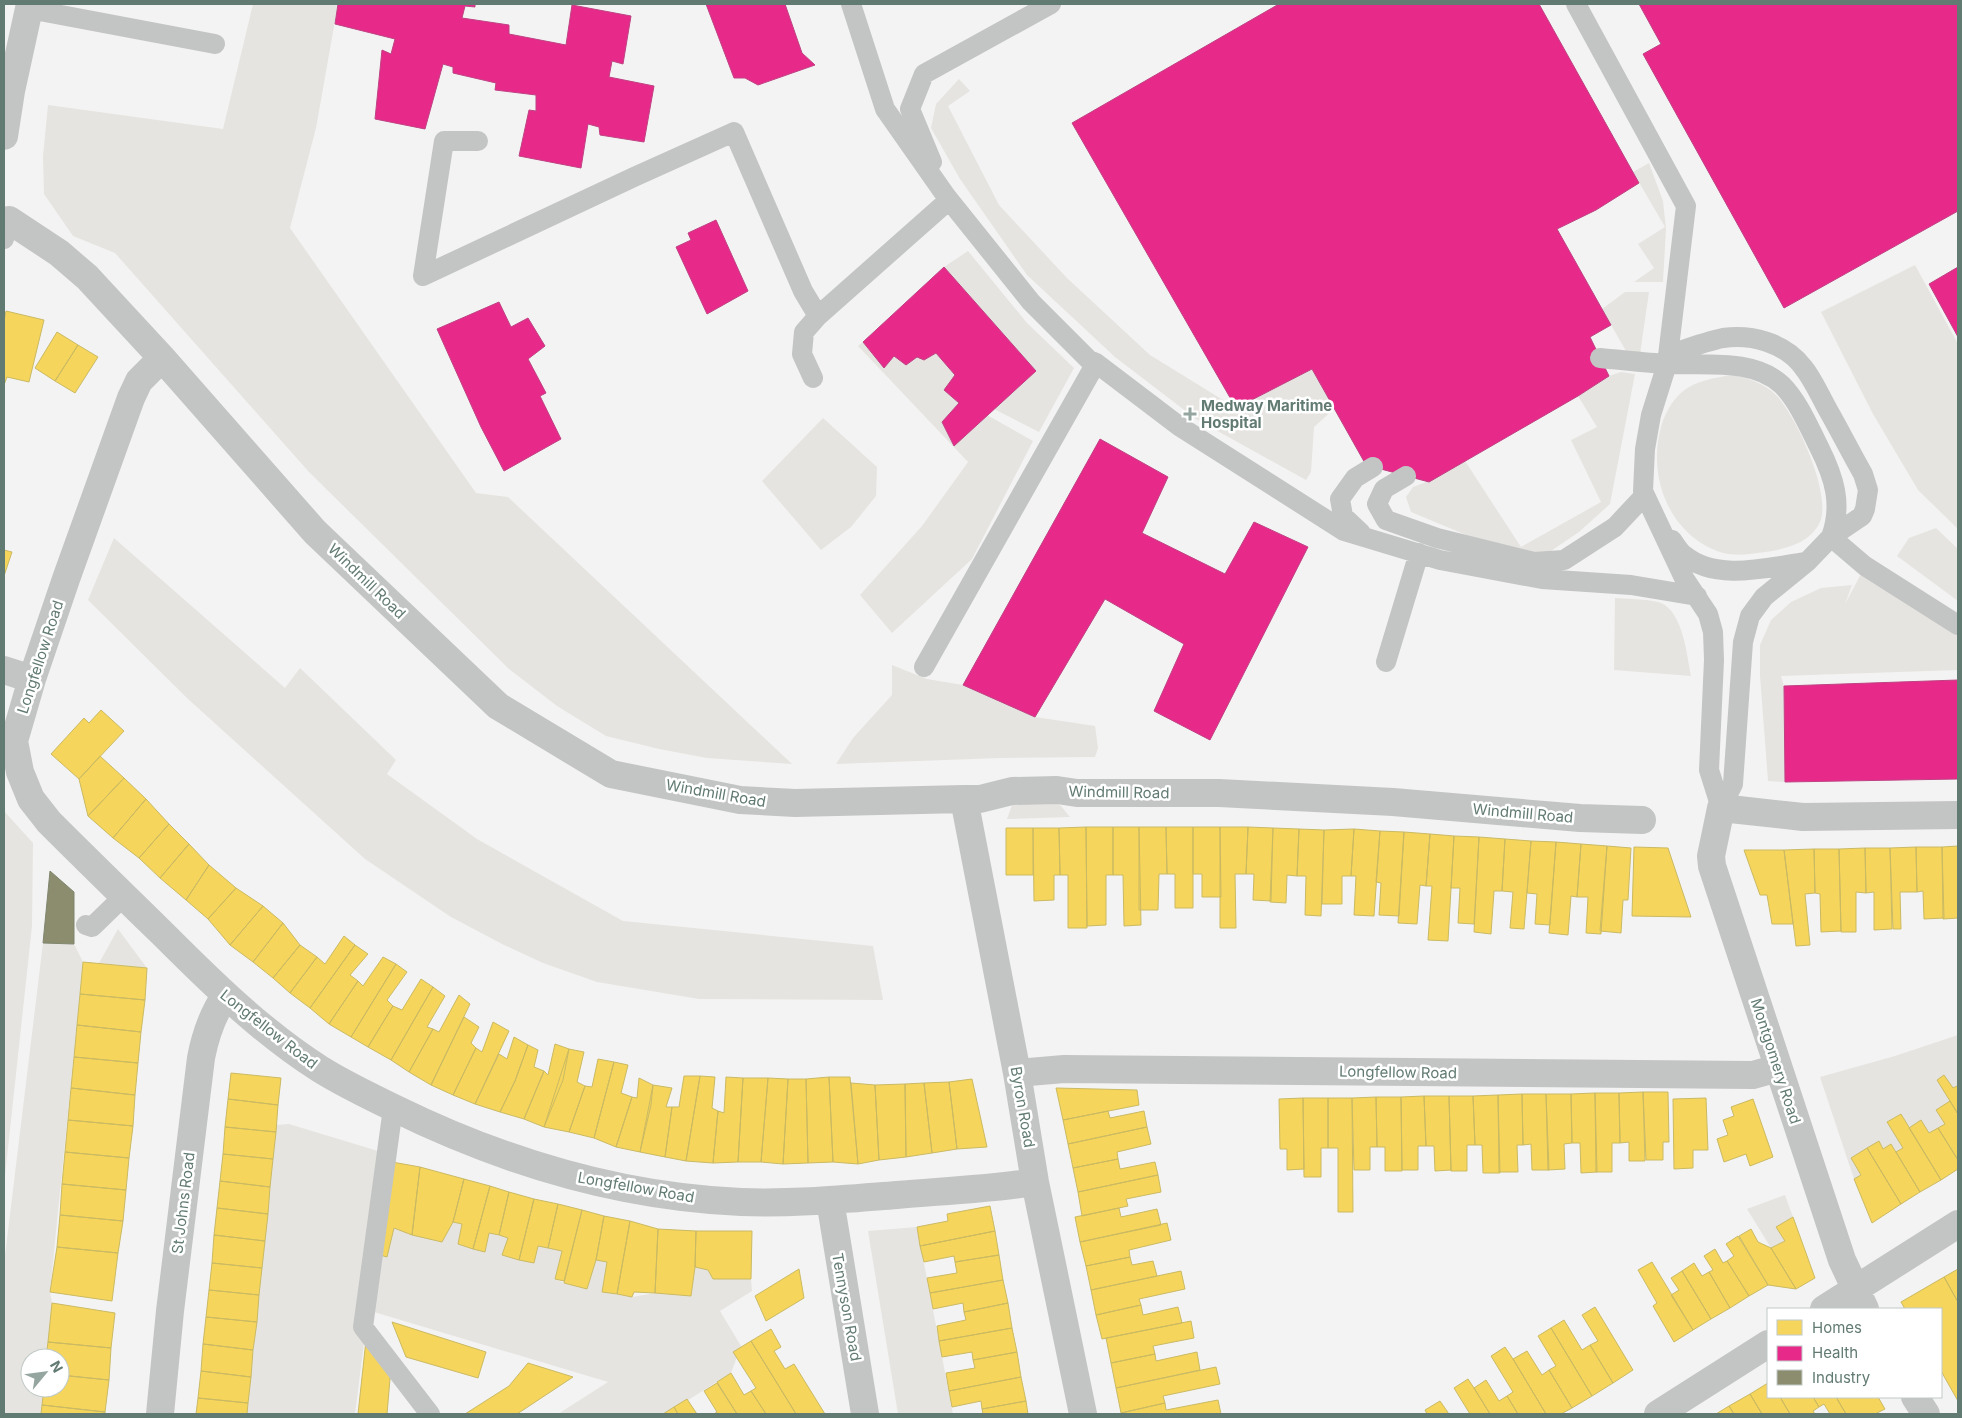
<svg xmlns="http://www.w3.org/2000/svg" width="1962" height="1418" viewBox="0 0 1962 1418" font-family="Inter,sans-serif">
  <rect width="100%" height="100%" fill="#f4f3f3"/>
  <!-- green -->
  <path fill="#e6e4e0" d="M253,4H338L316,128L290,228L476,493L508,497L792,764L707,758L659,749L606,736L557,706L509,669L309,472L115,253L73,236L44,194L43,156L48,105L223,129Z
    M959,79L970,91L948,106L999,205L1067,278L1150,355L1236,408L1312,369L1334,409L1314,427L1311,472L1306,480L1196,419L1115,357L1027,275L960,179L931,128L936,104Z
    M1649,163L1663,201L1666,229L1663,282H1634L1654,268L1638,244L1665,227L1633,172Z
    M968,251L1027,323L1074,368L1039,432L994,409L1036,371L944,267Z
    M1915,265L1958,344V529L1918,490L1873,414L1821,312Z
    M1625,292H1649L1640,354L1626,351L1602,309Z
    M863,342L884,367L894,356L906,365L917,357L924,360L936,353L955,375L944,390L959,403L942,422L954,445L987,415L1033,441L972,559L892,633L860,595L922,526L968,462L858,346Z
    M1621,372L1635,374L1610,504L1579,532L1539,559L1507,552L1411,512L1406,497L1413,487L1429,481L1465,461L1521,547L1601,502L1571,440L1597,427L1578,396L1609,376Z
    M1732,375C1748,378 1764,383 1776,395C1796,415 1834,498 1819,524C1809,542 1791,547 1772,551C1756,553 1740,557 1723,553C1671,537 1648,480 1660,431C1663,417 1671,401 1682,392C1696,380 1715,378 1732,375Z
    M823,418L877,467L876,496L851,527L821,550L762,481Z
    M1936,528L1958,549V601L1897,556L1909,538Z
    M114,538L285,688L300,668L396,760L387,774L477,839L623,921L873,946L883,1000L699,999L597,982L543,963L504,945L451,917L365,859L188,699L88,600Z
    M1862,572L1958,636V670L1781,676L1784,686L1785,782L1768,781L1760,676V645L1771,620L1791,602L1821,588L1852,585L1845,604Z
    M1615,598C1626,599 1652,599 1661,603C1683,612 1687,656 1691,676L1614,670Z
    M892,665L927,679L963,685L1035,717L1095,726L1098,748L1095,757L1000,758L836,764L853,738L892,695Z
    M1052,800L1061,806L1070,817L1007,819L1012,805Z
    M4,811L33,843L32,926L4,1185Z
    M118,929L147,968L99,963Z
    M43,943L74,944L83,962L50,1292L52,1303L47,1358H30V1388H44L42,1414H4V1264Z
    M1958,1035V1088L1957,1086L1953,1088L1950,1101L1936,1110L1945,1124L1929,1133L1921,1120L1909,1128L1901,1114L1888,1121L1903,1148L1896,1152L1891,1145L1883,1149L1879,1142L1851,1158L1861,1175L1854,1179L1820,1077L1895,1056Z
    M289,1124L388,1154L355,1414H247L276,1125Z
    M1785,1195L1793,1217L1776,1227L1785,1241L1771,1248L1747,1209Z
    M453,1222L462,1224L458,1244L485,1252L489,1233L508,1238L503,1255L534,1263L538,1246L562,1251L555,1279L564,1283L587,1289L596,1260L607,1262L602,1292L632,1297L655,1293L691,1296L695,1267L708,1270L713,1279H751L752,1291L720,1311L741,1346L731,1373L666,1414H558L608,1382L374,1312L380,1255L387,1256L394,1228L442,1242Z
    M917,1227L953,1414H898L868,1231Z"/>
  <!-- homes -->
  <path fill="#f6d55c" stroke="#caba63" d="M6,311L44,320L29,382L7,377L4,385V321Z
    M57,332L78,345L55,381L35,368Z
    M78,345L98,357L75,393L55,381Z
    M4,550L12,552L4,576Z
    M101,710L124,731L79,779L51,754L84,718L89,723Z
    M100,756L124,778L88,816L79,779Z
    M124,778L146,799L113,838L88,816Z
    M146,799L169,824L139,858L113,838Z
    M169,824L189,844L160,878L139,858Z
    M1086,827L1087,928H1068V875H1060L1059,828Z
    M1086,827H1113V875H1106V925L1087,926Z
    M1113,827H1139L1141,925L1124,926L1123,875H1113Z
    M1139,827H1166L1167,874H1159L1158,910H1139Z
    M1166,827H1193V908H1175V874H1167Z
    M1193,827H1220L1221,897H1202V874H1193Z
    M1220,827H1248L1246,874H1235L1236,928H1220Z
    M1248,827L1273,828L1271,901L1253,900L1254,874H1246Z
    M1006,828H1033V875H1006Z
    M1033,828H1059L1060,875H1054V900L1034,901Z
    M1273,828L1299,829L1297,876L1287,875L1286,903L1270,902Z
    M1299,829L1324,830L1321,916L1305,915L1306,876H1297Z
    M1354,829L1380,831L1374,916L1354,915L1356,876H1351Z
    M1354,829L1351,876H1342V904H1322L1324,830Z
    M1380,831L1404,832L1399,916L1379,915L1381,883L1376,882Z
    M1404,832L1430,834L1426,886L1420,885L1417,924L1398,923Z
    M1430,834L1454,836L1448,941L1428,940L1432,886H1426Z
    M1454,836L1479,837L1474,924L1458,923L1460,888H1451Z
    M1479,837L1505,839L1502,891H1494L1491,934L1474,932Z
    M1505,839L1531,841L1524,929L1510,928L1513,892L1502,891Z
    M1531,841L1556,842L1550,925L1535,924L1537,894L1527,893Z
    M1556,842L1581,844L1577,897L1571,896L1568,935L1549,933Z
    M189,844L209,865L186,900L160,878Z
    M1581,844L1607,846L1601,934L1586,933L1588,897H1577Z
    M1607,846L1631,848L1628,900H1623L1621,933L1600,931Z
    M1958,846V918L1943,919L1942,847Z
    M1634,847L1668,848L1691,917L1632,916Z
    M1916,847L1917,892H1900L1901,929H1893L1890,848Z
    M1916,847H1942L1944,918L1924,919L1923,891L1917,892Z
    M1865,848L1866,893L1856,892V932H1841L1839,849Z
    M1865,848H1890L1892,929L1874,930V892L1866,893Z
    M1814,849L1815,893L1805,894L1810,945L1796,946L1784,850Z
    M1814,849H1839L1841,931L1821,932L1820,894L1815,893Z
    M1744,850H1784L1793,924H1772L1767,895H1760Z
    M209,865L236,888L208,919L186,900Z
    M236,888L263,906L230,945L208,919Z
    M263,906L283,923L253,962L230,945Z
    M283,923L300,945L273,978L253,962Z
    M344,936L355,945L310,1008L290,993L317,957L325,964Z
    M300,945L317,957L290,993L273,978Z
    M355,945L368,954L350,975L358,981L329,1024L310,1008Z
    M383,957L396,964L351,1037L329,1024L358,981L363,986Z
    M83,962L147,968L145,1000L80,994Z
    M396,964L407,972L387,1000L393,1006L368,1047L351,1037Z
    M421,979L433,987L391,1060L368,1047L393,1006L402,1010Z
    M433,987L445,996L427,1027L433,1029L409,1072L391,1060Z
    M80,994L145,1000L141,1032L77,1025Z
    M459,995L470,1004L431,1085L409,1072L433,1029L439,1032Z
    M464,1017L479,1027L471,1043L476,1048L453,1095L431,1085Z
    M493,1022L509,1031L475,1104L453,1095L476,1048L482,1052Z
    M77,1025L141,1032L138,1063L74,1057Z
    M514,1037L528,1045L515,1081L500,1112L475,1104L499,1054L507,1059Z
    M555,1044L569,1049L563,1080L544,1127L524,1119L544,1071L548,1075Z
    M528,1045L538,1050L534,1067L544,1071L524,1119L500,1112L515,1081Z
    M569,1049L584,1052L577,1082L585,1086L569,1132L544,1127Z
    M74,1057L138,1063L135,1095L71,1088Z
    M598,1059L614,1062L594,1138L569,1132L585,1086L592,1087Z
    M614,1062L628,1065L621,1093L632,1097L616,1147L594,1138Z
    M231,1073L281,1078L278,1105L228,1099Z
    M1944,1075L1953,1088L1957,1086L1958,1088V1114L1937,1080Z
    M684,1076H700L686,1161L665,1157L672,1107H679Z
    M700,1076L715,1077L712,1108L718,1111L713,1163L686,1161Z
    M726,1077L743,1078L738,1162L713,1163L718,1111L724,1113Z
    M829,1077L833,1162L808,1163L806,1079Z
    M829,1077H850L858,1164L833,1162Z
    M639,1078L653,1085L651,1105L640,1152L616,1147L632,1097L637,1098Z
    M743,1078H768L761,1162H738Z
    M768,1078L788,1079L783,1164L761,1162Z
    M788,1079H806L808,1163L783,1164Z
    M972,1079L987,1147L957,1149L949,1082Z
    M949,1082L957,1149L932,1153L924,1083Z
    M851,1083L875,1085L879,1160L858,1164Z
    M924,1083L932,1153L906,1157L905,1084Z
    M905,1084L906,1157L879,1160L875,1085Z
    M653,1085L672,1088L666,1107H672L665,1157L640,1152Z
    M71,1088L135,1095L133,1126L68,1120Z
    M1056,1088L1137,1090L1139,1105L1063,1120Z
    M1643,1092H1668L1669,1142H1663V1160H1646Z
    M1643,1092L1645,1161H1629V1142L1620,1143L1619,1093Z
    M1595,1093L1597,1172L1581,1173L1580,1143H1572L1571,1094Z
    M1595,1093H1619L1620,1143H1612V1172H1596Z
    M1522,1094L1523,1145H1517L1518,1172H1499L1498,1095Z
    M1522,1094H1546L1549,1170H1532L1531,1144L1523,1145Z
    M1546,1094H1571L1572,1143L1564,1144L1565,1169L1548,1170Z
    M1498,1095L1500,1173H1483L1482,1145H1475L1473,1096Z
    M1424,1096L1426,1146H1418V1170H1402L1401,1097Z
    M1424,1096H1449L1451,1170L1435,1171L1434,1146H1426Z
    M1449,1096H1473L1475,1145H1467V1171H1451Z
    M1376,1097L1377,1147H1370V1170H1354L1352,1098Z
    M1376,1097H1401L1402,1171H1385V1147H1377Z
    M1303,1098L1304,1169L1287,1170V1149H1280L1279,1099Z
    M1303,1098H1328V1148H1321V1177H1304Z
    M1328,1098H1352L1353,1212H1338V1148H1328Z
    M1706,1098L1708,1150H1693V1168L1674,1169L1673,1099Z
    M228,1099L278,1105L276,1132L225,1127Z
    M1753,1099L1773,1157L1750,1166L1746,1154L1724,1162L1717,1139L1728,1135L1723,1120L1734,1116L1731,1107Z
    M1950,1101L1958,1114V1160L1938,1128L1945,1124L1936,1110Z
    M1108,1111L1110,1118L1144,1111L1147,1127L1068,1144L1063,1120Z
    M1901,1114L1941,1180L1920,1192L1896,1152L1903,1148L1887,1122Z
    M68,1120L133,1126L129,1158L65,1152Z
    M1921,1120L1929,1133L1938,1128L1958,1160V1169L1941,1180L1909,1128Z
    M225,1127L276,1132L273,1159L223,1154Z
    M1147,1127L1151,1144L1117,1152L1118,1159L1073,1168L1068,1144Z
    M1879,1141L1883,1149L1891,1144L1920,1192L1901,1204L1867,1148Z
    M1867,1148L1901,1204L1872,1223L1854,1179L1861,1175L1851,1158Z
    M65,1152L129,1158L126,1190L62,1184Z
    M223,1154L273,1159L270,1187L220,1181Z
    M1118,1159L1120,1169L1155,1162L1158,1175L1078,1192L1073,1168Z
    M392,1162L420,1167L412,1235L394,1228L387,1257L380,1255Z
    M420,1167L464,1179L453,1222L442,1242L412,1235Z
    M1158,1175L1161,1192L1126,1199L1128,1206L1082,1216L1078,1192Z
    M464,1179L490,1186L473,1249L458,1244L462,1224L453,1222Z
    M220,1181L270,1187L268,1214L217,1208Z
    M62,1184L126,1190L123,1221L60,1215Z
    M490,1186L509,1192L499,1235L489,1233L485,1252L473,1249Z
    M509,1192L534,1199L519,1260L502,1255L508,1238L499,1235Z
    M534,1199L558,1204L548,1248L538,1246L534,1263L519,1260Z
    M558,1204L582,1210L564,1281L555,1279L562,1251L548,1248Z
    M990,1206L995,1231L920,1246L917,1227L948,1221L947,1214Z
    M217,1208L268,1214L265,1241L214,1235Z
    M1119,1208L1121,1217L1157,1209L1161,1225L1080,1242L1075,1217Z
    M582,1210L604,1216L596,1260L587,1289L564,1283Z
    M60,1215L123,1221L118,1253L57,1247Z
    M604,1216L630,1221L617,1294L602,1292L607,1262L596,1260Z
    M1793,1217L1815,1278L1796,1289L1771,1248L1785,1241L1776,1227Z
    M630,1221L658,1229L655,1293L634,1292L632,1297L617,1294Z
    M1167,1223L1171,1240L1129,1250L1130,1257L1086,1266L1080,1242Z
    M658,1229L696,1231L695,1267L691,1296L655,1293Z
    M1751,1229L1758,1242L1771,1248L1796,1289L1768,1285L1739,1236Z
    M696,1231H752L751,1279H713L708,1270L695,1267Z
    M995,1231L999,1255L955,1262L954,1256L924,1262L920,1246Z
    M214,1235L265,1241L262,1268L212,1263Z
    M1738,1236L1768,1285L1749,1296L1727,1261L1734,1256L1726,1244Z
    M57,1247L118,1253L112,1301L50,1292Z
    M1715,1249L1723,1263L1727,1261L1749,1296L1730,1308L1709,1272L1713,1270L1704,1256Z
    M999,1255L1003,1280L930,1293L927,1278L957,1273L955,1262Z
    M1130,1257L1132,1265L1153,1261L1157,1276L1091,1290L1086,1266Z
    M1652,1262L1693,1330L1674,1342L1653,1306L1657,1303L1638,1270Z
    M212,1263L262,1268L259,1295L209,1290Z
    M1694,1263L1702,1276L1709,1272L1730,1308L1711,1319L1682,1271Z
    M799,1269L804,1298L766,1321L755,1296Z
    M1958,1269V1302L1944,1277Z
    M1181,1271L1185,1289L1139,1299L1141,1305L1096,1315L1091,1290Z
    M1682,1271L1711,1319L1693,1330L1671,1295L1679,1290L1671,1278Z
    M1944,1277L1958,1302V1401L1941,1371V1309H1905L1901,1302Z
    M1003,1280L1008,1303L964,1312L963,1303L933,1309L930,1293Z
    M209,1290L259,1295L257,1322L206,1317Z
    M52,1303L115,1313L111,1348L48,1342Z
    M1008,1303L1012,1328L939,1341L937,1326L966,1320L964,1312Z
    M1141,1305L1143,1315L1178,1307L1182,1323L1102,1339L1096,1315Z
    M1595,1307L1633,1370L1613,1383L1590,1345L1598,1341L1582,1315Z
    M206,1317L257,1322L253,1350L203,1344Z
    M1564,1320L1582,1350L1590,1345L1613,1383L1592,1396L1551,1328Z
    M1191,1321L1194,1338L1153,1346L1155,1354L1111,1363L1106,1338Z
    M392,1322L486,1352L478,1378L406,1357Z
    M1012,1328L1017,1352L973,1360L972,1352L942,1357L939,1341Z
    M1551,1328L1592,1396L1572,1408L1549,1370L1556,1366L1538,1336Z
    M771,1329L781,1347L774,1351L785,1369L794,1364L825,1414H796L751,1341Z
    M366,1340L391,1367L387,1414H358Z
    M751,1341L796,1414H766L751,1391L756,1388L733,1352Z
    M48,1342L111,1348L109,1380L60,1375V1358H46Z
    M203,1344L253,1350L251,1377L201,1371Z
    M1505,1347L1513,1359L1546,1414H1518L1507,1396L1513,1392L1491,1356Z
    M1527,1351L1542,1375L1549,1370L1572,1408L1561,1414H1546L1513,1359Z
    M1017,1352L1021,1377L949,1391L946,1373L975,1368L973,1360Z
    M1197,1352L1200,1370L1116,1388L1111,1363L1155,1354L1156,1361Z
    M528,1363L573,1377L517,1414H465L509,1386Z
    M1216,1367L1220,1384L1163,1396L1165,1403L1121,1413L1116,1388Z
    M201,1371L251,1377L248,1403L198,1398Z
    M731,1373L744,1395L751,1391L766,1414H737L717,1382Z
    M60,1375L109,1380L105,1412L42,1405L44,1388H60Z
    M1021,1377L1026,1401L982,1409L981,1401L952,1407L949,1391Z
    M1468,1379L1474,1388L1490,1414H1470L1454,1388Z
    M1486,1380L1499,1401L1507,1396L1518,1414H1490L1474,1388Z
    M717,1383L737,1414H714L717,1412L704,1391Z
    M1768,1383V1397H1780L1790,1414H1762L1750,1394Z
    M1750,1394L1762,1414H1734L1729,1406Z
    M1780,1397H1813L1819,1407L1813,1411L1815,1414H1790Z
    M1813,1397H1836L1846,1414H1830L1824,1404L1819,1407Z
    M1836,1397H1878L1885,1409L1875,1414H1846Z
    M198,1398L248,1403L247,1414H196Z
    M687,1399L697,1414H678L674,1407Z
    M1218,1400L1221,1414H1121V1413L1165,1403L1166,1410Z
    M1026,1401L1028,1414H983L982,1409Z
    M1440,1401L1449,1414H1427L1425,1410Z
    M42,1405L105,1412V1414H41Z
    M1729,1406L1734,1414H1716Z
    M674,1407L678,1414H663Z"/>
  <!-- health -->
  <path fill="#e7298a" stroke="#bf4283" d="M338,4H475V7L465,6L462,18L509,25V34L566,45L572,5L631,16L623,64L612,61L609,77L654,86L644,142L600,135L599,127L588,124L581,168L519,156L529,110L536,111V95L495,90L496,83L453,73V67L443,64L425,129L375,119L382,50L391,54L395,39L335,24Z
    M706,4H785L802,53L815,65L758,85L745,78H734Z
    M1279,4H1539L1639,183L1596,210L1557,229L1611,325L1590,337L1609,376L1578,396L1429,482L1366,465L1312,369L1236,408L1072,123Z
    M1639,4H1958V211L1784,308L1643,54L1661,44Z
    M716,220L748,291L707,314L676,247L691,240L688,233Z
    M944,267L1036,371L954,446L942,422L959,403L944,390L955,375L936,353L924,360L917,357L906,365L894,356L884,368L863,342Z
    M1958,267V337L1929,284Z
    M499,302L511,327L528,318L545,346L528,359L546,393L540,396L561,439L504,471L481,427L437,329Z
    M1100,439L1168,477L1142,533L1225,574L1254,522L1308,547L1210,740L1154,711L1184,644L1105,599L1035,717L963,685Z
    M1958,680V779L1785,782L1784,686Z"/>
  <!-- industry -->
  <path fill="#8c8c6e" stroke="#7f876f" d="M50,871L74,892V944L43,943Z"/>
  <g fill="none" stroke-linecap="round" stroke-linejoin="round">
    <!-- lane -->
    <path stroke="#c3c5c4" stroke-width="20" d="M851,4L885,109L946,196L1031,302L1089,360L1096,363L1179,426L1344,531L1440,560L1542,579L1631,585L1697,596
      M1576,4L1686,206L1667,364L1651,415L1645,449L1643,491L1684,578L1708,614L1713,632L1714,660L1709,770L1721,808
      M29,9L215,44
      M478,141H444L423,276L634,177L734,132L803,291L818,316
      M932,162L910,109L924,74L1051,4
      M4,239L9,220
      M1668,355C1686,349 1704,342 1723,338C1752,334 1785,343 1803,367C1813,379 1820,396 1828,410C1840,431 1851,453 1863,474L1868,490L1865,509L1862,516L1831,537L1807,562L1764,597L1750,616L1743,642L1733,784L1721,808
      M1600,358C1623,360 1646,363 1668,364C1704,366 1753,358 1782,385C1798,401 1809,427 1819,447C1834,477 1843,504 1831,537
      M813,378L802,354L804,332L818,316L949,200
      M1406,476L1384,489L1377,504L1386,520L1437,538L1534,562L1564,560L1615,527L1644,496
      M1361,533L1343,516L1340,499L1355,478L1373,467
      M1831,537L1865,566L1958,625
      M1672,540C1675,544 1679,551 1684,555C1716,582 1769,567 1806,562
      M1386,662L1419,553
      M924,667L1096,363
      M86,925L92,927L124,896
      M393,1108L363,1327L430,1414"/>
    <!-- street -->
    <path stroke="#c3c5c4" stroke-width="28" d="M4,136L11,91L30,4
      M9,220L59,253L87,277L162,358L315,532L498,706L611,774L740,800L795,803L964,799H980L1012,791L1057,790L1077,793H1219L1393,802L1580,818L1642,820
      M162,358L139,381L131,398L66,579L32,679L14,741L20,772L31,799L49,822C87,860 126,898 164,935C213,984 262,1032 320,1069C344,1084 369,1096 394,1108C502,1161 621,1197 741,1202C793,1204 845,1199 897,1195C943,1191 989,1189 1035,1182
      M4,670L32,679
      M964,799L1017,1073L1035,1182L1083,1414
      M1017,1073L1064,1069L1753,1075L1778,1068
      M830,1200L865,1414
      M1824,1309L1958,1224
      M1865,1309L1842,1260L1712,866L1711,856L1721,808L1803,817L1958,815
      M1915,1397L1926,1414
      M160,1414L170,1311L201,1058C205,1037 213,1014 225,996
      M1658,1414L1768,1344"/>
  </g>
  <!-- markers -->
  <path fill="#95a59f" stroke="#fff" stroke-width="2" d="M1187.5 406.5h5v5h5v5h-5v5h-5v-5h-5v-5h5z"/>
  <g text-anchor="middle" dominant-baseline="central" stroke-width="5" stroke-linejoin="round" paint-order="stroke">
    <!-- poi labels -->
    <g font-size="15" font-weight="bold" fill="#627b72" stroke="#fff" text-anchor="start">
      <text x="1201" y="405">Medway Maritime<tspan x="1201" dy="17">Hospital</tspan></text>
    </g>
    <!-- street labels -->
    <g font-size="15" fill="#627b72" stroke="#fff">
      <text transform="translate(367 581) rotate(44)">Windmill Road</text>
      <text transform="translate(40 657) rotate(-72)">Longfellow Road</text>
      <text transform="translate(1119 792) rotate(1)">Windmill Road</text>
      <text transform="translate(716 793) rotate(10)">Windmill Road</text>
      <text transform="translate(1523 813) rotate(5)">Windmill Road</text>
      <text transform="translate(269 1029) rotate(38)">Longfellow Road</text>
      <text transform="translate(1776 1061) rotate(72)">Montgomery Road</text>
      <text transform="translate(1398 1072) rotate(1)">Longfellow Road</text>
      <text transform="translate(1023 1107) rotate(80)">Byron Road</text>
      <text transform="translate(636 1187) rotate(10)">Longfellow Road</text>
      <text transform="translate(183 1203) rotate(-83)">St Johns Road</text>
      <text transform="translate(847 1307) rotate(80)">Tennyson Road</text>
    </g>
  </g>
  <!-- border -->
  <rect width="1962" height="1418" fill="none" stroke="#627b72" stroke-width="10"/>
  <!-- legend -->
  <rect x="1767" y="1308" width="175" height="90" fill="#ffffff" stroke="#c0cac7"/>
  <rect x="1777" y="1320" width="25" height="15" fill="#f6d55c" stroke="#c0cac7"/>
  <text x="1812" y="1333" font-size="15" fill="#627b72">Homes</text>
  <rect x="1777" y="1346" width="25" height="15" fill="#e7298a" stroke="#c0cac7"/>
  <text x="1812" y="1358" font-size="15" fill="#627b72">Health</text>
  <rect x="1777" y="1370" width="25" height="15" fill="#8c8c6e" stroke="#c0cac7"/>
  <text x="1812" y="1383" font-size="15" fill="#627b72">Industry</text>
  <!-- north arrow -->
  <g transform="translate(45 1373) rotate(61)"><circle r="24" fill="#ffffff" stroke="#c0cac7"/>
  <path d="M0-4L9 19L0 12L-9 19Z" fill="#95a59f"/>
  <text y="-8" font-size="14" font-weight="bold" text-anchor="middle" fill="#627b72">N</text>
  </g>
</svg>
